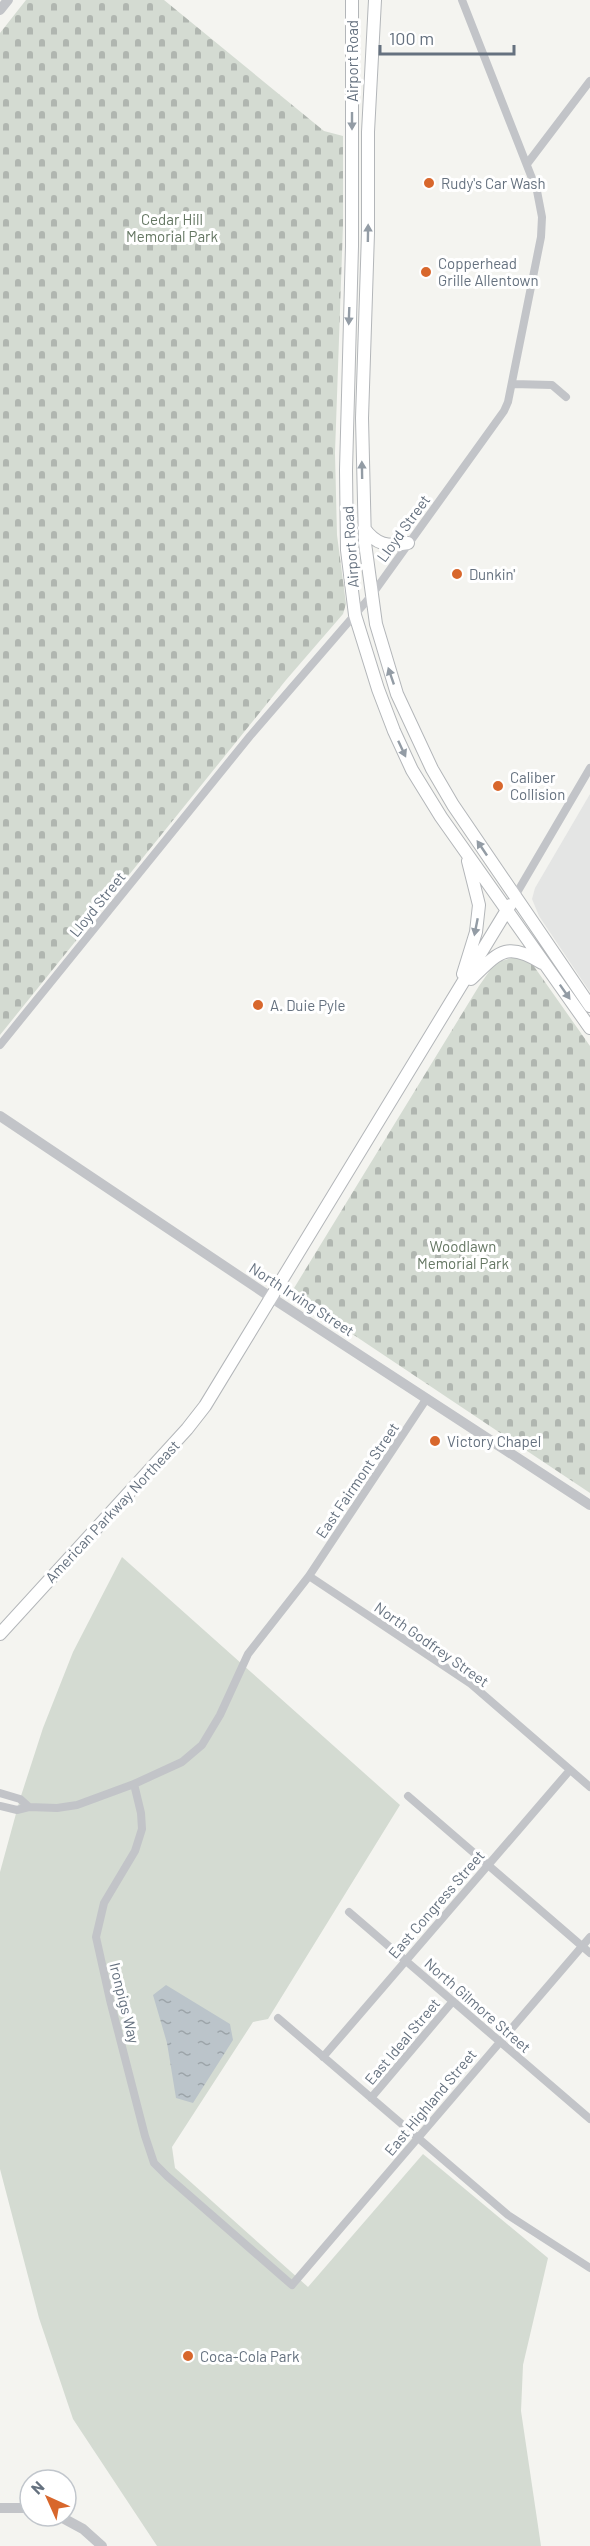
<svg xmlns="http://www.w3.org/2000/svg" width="590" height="2546" viewBox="0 0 590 2546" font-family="Barlow,sans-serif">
  <defs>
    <pattern id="cemetery-stones" width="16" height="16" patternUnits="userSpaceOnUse" patternTransform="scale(1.5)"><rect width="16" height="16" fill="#d4dbd2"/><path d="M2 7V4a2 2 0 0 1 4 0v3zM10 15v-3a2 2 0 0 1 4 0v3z" fill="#b0b6b0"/></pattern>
    <pattern id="water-ripples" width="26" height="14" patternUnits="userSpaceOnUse" patternTransform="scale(1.5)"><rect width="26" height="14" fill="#bbc4ca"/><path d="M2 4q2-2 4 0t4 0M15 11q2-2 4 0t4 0" fill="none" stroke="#9ca4a9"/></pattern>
  </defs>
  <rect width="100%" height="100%" fill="#f4f4f0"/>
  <!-- built -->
  <path fill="#e4e5e4" d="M590,794V992L539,916L532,899L535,888Z"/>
  <!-- green -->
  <path fill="#d4dbd2" d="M122,1557L400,1805L268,2019L253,2022L172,2147L175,2168L308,2287L423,2154L548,2258L523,2365L521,2411L541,2546H157L73,2419L39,2318L0,2169V1872L20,1799L43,1728L73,1652Z"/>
  <!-- cemetery -->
  <path fill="url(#cemetery-stones)" d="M26,0H164L324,131L343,136V225L335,453L337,535L346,604L343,614L286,680L0,1035V33Z
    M518,956L533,965L590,1046V1493L291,1293L479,986L495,963Z"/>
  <!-- water -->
  <path fill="url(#water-ripples)" d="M166,1985L230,2024L233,2040L193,2103L176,2098L167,2043L153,1995Z"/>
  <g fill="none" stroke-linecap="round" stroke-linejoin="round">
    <defs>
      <path id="primary" d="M352,0V246L346,470L347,550L355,615L378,689L394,731L412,770L441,817L590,1028
        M375,0L368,132V233L362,418L365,543L376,624L397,694L432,769L453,805L590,1006
        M364,528C376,545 388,547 408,543
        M463,974L476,932L479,905L468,861
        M471,979C498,953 506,940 542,963
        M0,1634L187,1429L205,1406L510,905"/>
    </defs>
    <!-- primary casing -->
    <use href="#primary" stroke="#b3b6b9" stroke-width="14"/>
    <!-- minor -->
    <path stroke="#c2c4c8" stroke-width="8" d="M527,164L590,81
      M513,384L552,385L566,397
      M515,896L590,768
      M0,1045L250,736L371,596L504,411L508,402L541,237L542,217L537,191L462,0
      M309,1576L471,1684L590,1787
      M134,1784L182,1762L202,1745L220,1715L248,1654L309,1576L427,1398
      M0,1793L20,1799L29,1807
      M408,1796L590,1953
      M0,1806L17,1810L29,1807L57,1808L77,1805L134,1784L141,1813L142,1829L135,1851L104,1903L96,1937L110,2000L145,2136L154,2163L167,2176L292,2285L590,1937
      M349,1912L590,2119
      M278,2018L508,2215L590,2268
      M323,2057L570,1770
      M371,2098L453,2001"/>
    <!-- tertiary -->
    <path stroke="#c2c4c8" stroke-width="10" d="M0,10L8,0
      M0,1116L272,1298L590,1505
      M0,2508H30
      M59,2516L83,2529L102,2546"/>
    <!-- primary -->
    <use href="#primary" stroke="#fff" stroke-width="12"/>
  </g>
  <!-- one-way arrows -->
  <defs><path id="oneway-solid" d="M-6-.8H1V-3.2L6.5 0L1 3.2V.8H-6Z" transform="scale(1.5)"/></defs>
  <g fill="#939ca5">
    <use href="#oneway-solid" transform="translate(352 121) rotate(90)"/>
    <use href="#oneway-solid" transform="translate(368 233) rotate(-89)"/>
    <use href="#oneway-solid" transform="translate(349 316) rotate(92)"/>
    <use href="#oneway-solid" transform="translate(362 470) rotate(-91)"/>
    <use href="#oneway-solid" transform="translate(391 676) rotate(-109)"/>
    <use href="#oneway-solid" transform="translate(402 749) rotate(65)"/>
    <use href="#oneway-solid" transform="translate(482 848) rotate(-124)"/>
    <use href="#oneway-solid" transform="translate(476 927) rotate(101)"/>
    <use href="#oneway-solid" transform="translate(565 992) rotate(55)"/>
  </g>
  <!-- markers -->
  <g fill="#d8672c" stroke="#fff" stroke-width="2">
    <circle cx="429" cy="183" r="6"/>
    <circle cx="426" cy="272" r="6"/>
    <circle cx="457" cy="574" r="6"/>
    <circle cx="498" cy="786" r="6"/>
    <circle cx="258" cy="1005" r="6"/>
    <circle cx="435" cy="1441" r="6"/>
    <circle cx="188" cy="2356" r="6"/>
  </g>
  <g text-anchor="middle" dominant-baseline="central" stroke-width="6" stroke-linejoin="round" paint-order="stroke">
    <!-- street labels -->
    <g font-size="15" fill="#65717f" stroke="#fff">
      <text transform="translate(352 61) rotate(-90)">Airport Road</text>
      <text transform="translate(403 528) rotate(-54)">Lloyd Street</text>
      <text transform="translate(350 547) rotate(-94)">Airport Road</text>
      <text transform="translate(97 904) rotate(-51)">Lloyd Street</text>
      <text transform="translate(302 1299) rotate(33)">North Irving Street</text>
      <text transform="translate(357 1480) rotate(-56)">East Fairmont Street</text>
      <text transform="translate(112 1511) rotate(-47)">American Parkway Northeast</text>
      <text transform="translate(432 1644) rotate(35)">North Godfrey Street</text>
      <text transform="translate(436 1904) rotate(-49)">East Congress Street</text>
      <text transform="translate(125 2003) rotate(76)">Ironpigs Way</text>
      <text transform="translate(478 2005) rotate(41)">North Gilmore Street</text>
      <text transform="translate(402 2041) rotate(-50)">East Ideal Street</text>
      <text transform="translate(430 2102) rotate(-50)">East Highland Street</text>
    </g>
    <!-- poi labels -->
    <g font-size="15" fill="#65717f" stroke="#fff" text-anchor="start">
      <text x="441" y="183">Rudy's Car Wash</text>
      <text x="438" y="263">Copperhead<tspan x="438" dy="17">Grille Allentown</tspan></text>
      <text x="469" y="574">Dunkin'</text>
      <text x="510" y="777">Caliber<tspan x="510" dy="17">Collision</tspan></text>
      <text x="270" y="1005">A. Duie Pyle</text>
      <text x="447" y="1441">Victory Chapel</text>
      <text x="200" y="2356">Coca-Cola Park</text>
    </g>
    <!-- park labels -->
    <g font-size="15" fill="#657763" stroke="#fff">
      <text x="172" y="219">Cedar Hill<tspan x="172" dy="17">Memorial Park</tspan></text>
      <text x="463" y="1246">Woodlawn<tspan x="463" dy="17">Memorial Park</tspan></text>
    </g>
  </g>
  <!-- north arrow -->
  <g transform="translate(48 2498) rotate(315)"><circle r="28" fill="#ffffff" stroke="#c1c6cc" stroke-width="1.5"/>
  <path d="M0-4.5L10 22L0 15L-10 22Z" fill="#d8672c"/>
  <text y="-9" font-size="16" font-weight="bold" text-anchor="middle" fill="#65717f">N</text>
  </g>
  <!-- scale -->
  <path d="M380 45v9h134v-9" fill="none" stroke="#65717f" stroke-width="3"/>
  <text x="389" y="45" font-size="18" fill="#65717f" stroke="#ffffff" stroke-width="4.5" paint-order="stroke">100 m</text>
</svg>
